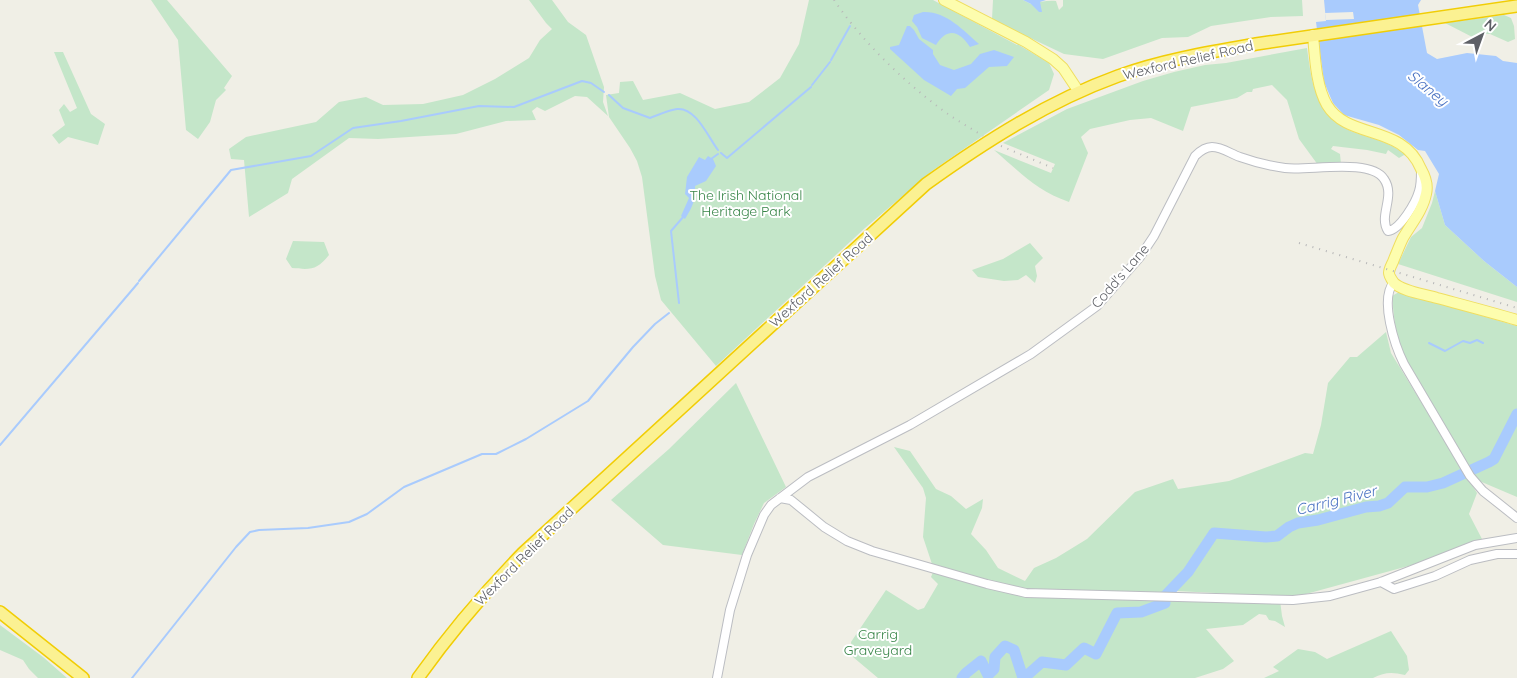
<svg xmlns="http://www.w3.org/2000/svg" width="1517" height="678" viewBox="0 0 1517 678" font-family="Quicksand,sans-serif">
  <rect width="100%" height="100%" fill="#f0efe6"/>
  <!-- green -->
  <path fill="#c4e6c9" d="M151,0H167L232,76L224,88L226,90L216,100L210,122L198,139L186,130L178,40Z
    M529,0H552L568,22L586,35L604,87L603,102L608,116L587,97L575,96L545,111L537,107L532,111L536,120L506,121L456,134L378,139L349,138L292,179L288,193L249,217L244,160L231,159L229,149L246,137L316,122L339,102L366,97L383,105L423,104L463,95L495,79L529,58L540,40L552,29L546,23Z
    M809,0H933L1017,45L1023,35L992,19L993,0H1023L1031,4C1040,2 1048,0 1056,1L1059,10L1063,6V0H1302L1303,16L1271,17L1211,26L1188,37L1162,38L1103,59L1064,54L1024,35L1019,45L1049,63L1054,74L1049,90L932,171L865,228L716,366L661,300L655,276L642,177L637,161L630,148L609,117L606,95L619,93L620,82L633,81L643,100L680,93L715,109L749,102L780,78L799,44Z
    M1504,15L1511,18L1514,26L1515,39L1508,42L1490,34H1486L1482,42L1445,23Z
    M1307,48C1312,86 1317,121 1359,134C1379,140 1390,143 1408,156L1404,155L1399,158L1388,150L1386,154L1367,150L1333,146L1331,149L1340,154L1341,164L1318,165L1299,139L1287,100L1272,85L1253,89L1252,92H1247L1237,98L1191,107L1183,131L1151,118L1130,120L1090,129L1081,137L1088,153L1069,202C1036,191 1020,172 994,150L1051,173L1055,164L1003,143L1067,109L1143,81L1174,72L1205,65L1226,63Z
    M54,52H63L91,114L105,124L98,145L68,137L59,144L52,135L65,125L59,110L64,104L70,112L77,108Z
    M1435,191L1445,225L1484,261L1517,287V302L1398,264L1411,237L1422,228L1432,203Z
    M293,241L324,242L329,255C317,270 311,270 292,268L286,259Z
    M1030,243L1043,258L1035,266L1037,276L1035,283L1026,275L1018,280L1004,281L978,277L972,270L1003,259Z
    M1399,292L1517,326V497L1477,480L1405,361C1396,340 1394,319 1392,296Z
    M1386,332L1391,353L1477,493L1469,514L1482,539L1423,562L1295,597L1176,591L1216,537L1252,541L1281,538L1295,527L1294,525L1277,536L1267,537L1214,533L1188,572L1165,596L1280,600L1282,616L1285,627L1275,621L1269,620L1266,615L1259,614L1243,625L1206,629L1234,661L1223,669L1195,678H878L853,657L851,642L886,590L918,610L924,608L938,584L931,577L934,570L923,537L926,498L923,488L894,447L910,451L936,489L951,496L966,509L983,499L982,508L971,534L986,550L998,568L1025,581L1034,568L1056,558L1087,539L1135,492L1173,479L1178,489L1229,481L1305,453L1313,454L1321,425L1328,383L1350,357H1357Z
    M736,383L786,487L764,503L754,524L742,555L663,545L611,500L669,449Z
    M0,625L43,657L67,678H38L29,669L23,660L0,650Z
    M1391,631L1407,656L1409,670L1405,675C1392,672 1385,672 1373,678H1264L1279,671L1273,667L1298,649L1315,652L1327,659Z"/>
  <!-- water -->
  <path fill="#a9cbfd" d="M1023,0H1046L1040,2L1042,12H1039L1031,4Z
    M1324,0H1421L1418,5L1427,53L1437,59L1467,53L1496,56L1503,61L1517,63V287L1484,261L1445,225L1435,191L1439,174L1425,151L1418,150L1399,135L1379,125L1344,115L1333,103L1324,82L1316,22L1326,21Z
    M923,12C946,11 963,30 979,44L970,47C960,32 948,26 936,45L922,38L917,27L912,21L914,15Z
    M907,26H910L914,30L919,39L933,50V54L940,65L954,70L971,64L980,54L994,50L1014,57L1007,66L989,67L965,88L957,89L951,96L924,80L890,49V47L899,45Z
    M708,156L713,159L716,166L706,181L695,186C696,200 692,208 685,219L681,216L689,198L685,194L687,177L699,157L705,160Z"/>
  <!-- pier -->
  <path fill="#f0efe6" d="M1353,12L1354,19L1326,20L1325,13Z"/>
  <g fill="none" stroke-linecap="round" stroke-linejoin="round">
    <!-- stream -->
    <path stroke="#a9cbfd" stroke-width="2" d="M831,60L850,26
      M812,85L830,62
      M609,95L623,108L650,118C658,115 669,110 677,109C696,107 708,137 718,150
      M721,153L727,158L811,87
      M711,159L718,154
      M139,281L231,170L311,156L353,128L401,121L479,106L514,107L582,81L591,83L604,92
      M679,303L671,231L684,216
      M1429,343L1445,351L1463,341L1470,343L1477,340L1483,343
      M0,445L138,283
      M132,678L236,547L250,532L259,530L308,528L349,522L367,514L404,487L482,454H496L526,439L588,401L633,347L655,324L669,313"/>
    <!-- river -->
    <path stroke="#a9cbfd" stroke-width="11" d="M962,678L966,673L981,661L988,675L994,669L995,657L1005,646L1014,650L1023,678
      M1024,678L1042,662L1066,665L1084,648L1096,654L1117,613L1141,612L1165,603V596L1188,572L1214,533L1266,537L1277,536L1289,527L1298,523L1318,520L1366,507L1379,506L1388,503L1405,487H1427L1443,483L1489,462L1494,459L1517,414"/>
    <defs>
      <path id="minor" d="M1394,282C1379,299 1395,346 1404,364L1470,476L1483,491L1517,518
        M780,498L791,500L824,527L847,541L872,551L987,584L1026,593L1254,599L1293,600L1330,596L1381,582L1475,545L1517,538
        M1381,582L1394,589L1435,576L1470,560L1497,554H1517
        M717,678L730,610L747,555L764,515L771,505L808,477L910,425L1031,354L1097,306L1140,257L1154,236L1195,156C1200,151 1205,147 1212,147C1222,147 1231,154 1240,157C1254,162 1270,166 1285,168C1309,171 1370,158 1384,179C1396,196 1378,216 1388,231C1400,230 1416,202 1419,191C1421,185 1421,178 1421,171"/>
      <path id="major" d="M944,0L1026,42L1053,59L1063,68L1079,92
        M1313,35C1315,58 1316,86 1327,105C1348,140 1403,124 1421,169C1425,176 1428,186 1426,194C1423,210 1411,224 1403,238C1400,244 1397,252 1394,259C1393,263 1389,268 1389,273C1389,276 1392,280 1394,283C1404,292 1424,294 1437,298C1463,305 1490,312 1517,320"/>
      <path id="highway" d="M0,612L83,678
        M418,678C450,633 485,592 523,553L926,184C986,141 1049,101 1118,76C1162,60 1210,52 1256,44L1517,6"/>
    </defs>
    <!-- minor casing -->
    <use href="#minor" stroke="#bbbdc2" stroke-width="10"/>
    <!-- major casing -->
    <use href="#major" stroke="#efde60" stroke-width="12"/>
    <!-- highway casing -->
    <use href="#highway" stroke="#f1cd05" stroke-width="14"/>
    <!-- minor -->
    <use href="#minor" stroke="#fff" stroke-width="8"/>
    <!-- major -->
    <use href="#major" stroke="#fdfdae" stroke-width="10"/>
    <!-- highway -->
    <use href="#highway" stroke="#fbf192" stroke-width="11"/>
    <!-- rail -->
    <path stroke="#b7b7b8" stroke-width="2" stroke-dasharray="1 6" stroke-linecap="butt" d="M834,0C861,40 902,80 941,109C954,119 969,127 983,136
      M1001,146L1053,168
      M1299,243L1517,308"/>
  </g>
  <g text-anchor="middle" dominant-baseline="central" stroke-width="4" stroke-linejoin="round" paint-order="stroke">
    <!-- street labels -->
    <g font-size="14" fill="#5e6066" stroke="#fff">
      <text transform="translate(1188 60) rotate(-13)">Wexford Relief Road</text>
      <text transform="translate(1120 276) rotate(-49)">Codd's Lane</text>
      <text transform="translate(821 280) rotate(-42)">Wexford Relief Road</text>
      <text transform="translate(524 556) rotate(-45)">Wexford Relief Road</text>
    </g>
    <!-- park labels -->
    <g font-size="14" fill="#378447" stroke="#fff">
      <text x="746" y="195">The Irish National<tspan x="746" dy="16">Heritage Park</tspan></text>
      <text x="878" y="634">Carrig<tspan x="878" dy="16">Graveyard</tspan></text>
    </g>
    <!-- water labels -->
    <g font-size="15" font-style="italic" fill="#4a72c2" stroke="#fff">
      <text transform="translate(1428 88) rotate(39)">Slaney</text>
      <text transform="translate(1336 500) rotate(-14)">Carrig River</text>
    </g>
  </g>
  <!-- north arrow -->
  <g transform="translate(1482 35) rotate(41)" stroke="#ffffff" stroke-width="4" paint-order="stroke">
  <path d="M0-4L9 19L0 12L-9 19Z" fill="#5e6066"/>
  <text y="-8" font-size="14" font-weight="bold" text-anchor="middle" fill="#5e6066">N</text>
  </g>
</svg>
